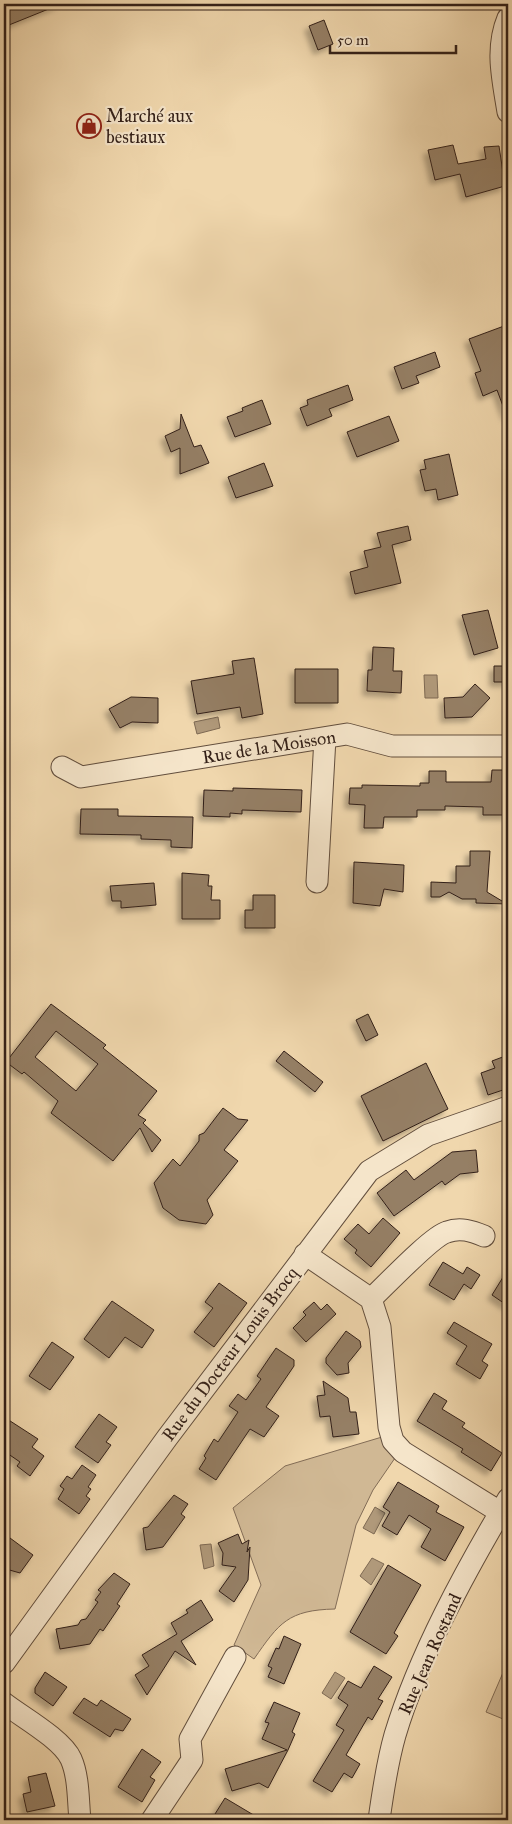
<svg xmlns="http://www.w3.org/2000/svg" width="512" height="1824" viewBox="0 0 512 1824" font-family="'IM FELL Great Primer',serif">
  <defs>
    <filter id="shadow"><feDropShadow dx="-4.5" dy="4.5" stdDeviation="2.5" flood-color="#0004"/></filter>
  </defs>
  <rect width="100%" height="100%" fill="#f0d7ad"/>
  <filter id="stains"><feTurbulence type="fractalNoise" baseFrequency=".004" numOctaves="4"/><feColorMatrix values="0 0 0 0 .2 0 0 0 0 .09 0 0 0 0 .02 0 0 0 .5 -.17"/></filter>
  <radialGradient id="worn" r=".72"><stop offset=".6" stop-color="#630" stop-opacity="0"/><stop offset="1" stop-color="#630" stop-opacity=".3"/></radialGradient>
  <!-- green -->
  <path fill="#d0b894" stroke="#826c56" d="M382,1437L395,1458L373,1490L356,1525L335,1609C288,1610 279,1623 254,1659L234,1645L261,1585L233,1508L285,1466Z
    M508,1661V1721L486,1712Z"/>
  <!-- water -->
  <path fill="#b0997a" stroke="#7e6953" d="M424,675H437L438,698H425Z
    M218,717L220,728L197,734L194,722Z
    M375,1507L385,1513L374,1534L363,1528Z
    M211,1544L214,1566L204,1569L200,1545Z
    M372,1558L384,1564L371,1585L360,1576Z
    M335,1672L345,1678L331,1699L322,1693Z"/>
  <!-- building -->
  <path fill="#957f65" stroke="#332018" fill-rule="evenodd" filter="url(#shadow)" d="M4,4H61L4,27Z
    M324,20L333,44L318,50L309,26Z
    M453,145L458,164L486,159L484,147L499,146L505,186L466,197L460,174L435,180L428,150Z
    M504,326L508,337L507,417L497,390L483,396L475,373L481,371L469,339Z
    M435,352L440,367L416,376L419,383L402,389L394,367Z
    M348,385L353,400L329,409L332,416L307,426L300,408L308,405L307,400Z
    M262,400L271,424L235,437L227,417L243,411L242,408Z
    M181,414L194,447L201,445L209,463L180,474V448L171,452L165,436L180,429Z
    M389,416L399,441L357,457L347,432Z
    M449,454L458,495L438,500L436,489L425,491L420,470L426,469L424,460Z
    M264,463L273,486L236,498L228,477Z
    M408,526L411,540L392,545L401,583L355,594L350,572L368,567L364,551L381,547L377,533Z
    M488,610L498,648L474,655L462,615Z
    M373,647L394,648L393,671H402L401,693L367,691L368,670H372Z
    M254,658L263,714L242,718L240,707L197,714L191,681L234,674L232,661Z
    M494,666H508V682H494Z
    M295,669H338V703H295Z
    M475,684L490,698L472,717L445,718L444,698L463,697Z
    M131,697L158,698V723L132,722L120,728L109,709Z
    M492,770H508V815H483V807L445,806V810H417V817H384L383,828H364L365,805L349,804L350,788H362V785L420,786V783H429V771H446V782H491Z
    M233,788L302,790L301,812L242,810V814L230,813V817L203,816L204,790L233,791Z
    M81,809H118V816L193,817L192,848L171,847V840L141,839V835L80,834Z
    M470,851H490L487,892L507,904L476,903V899H462L449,892L440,897H431V882L456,883V866H470Z
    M354,862L404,865L403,892L384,889L380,906L353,903Z
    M182,873L209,875L208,886H212L211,900H220V919H182Z
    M154,883L156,905L121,908V901H112L110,886Z
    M253,895H275V928H245V910H253Z
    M51,1004L106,1045L103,1048L157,1091L138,1115L146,1120L143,1123L161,1140L152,1152L140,1128L113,1161L51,1113L58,1101L24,1072L22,1074L6,1062ZM56,1031L98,1064L76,1091L35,1057Z
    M368,1014L378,1035L366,1041L356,1020Z
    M284,1051L323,1082L315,1092L276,1061Z
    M508,1055V1095H505L503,1090L488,1095L481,1073L495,1068L492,1061Z
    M426,1063L448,1109L383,1141L361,1096Z
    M223,1108L238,1119L248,1120L224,1150L238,1161L207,1200L213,1215L206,1224L179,1220L163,1208L154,1183L173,1159L180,1166L199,1141V1135L204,1133Z
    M476,1150L478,1172L460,1174L445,1185L442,1181L394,1216L377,1193L406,1170L414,1180L452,1152Z
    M383,1218L400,1233L371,1267L355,1253L357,1250L344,1239L358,1224L369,1234Z
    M443,1262L463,1274L467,1267L480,1275L471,1289L464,1284L454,1300L429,1285Z
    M508,1269V1306L492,1295Z
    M219,1283L247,1303L214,1347L194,1332L213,1308L205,1302Z
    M112,1301L154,1330L142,1348L125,1337L109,1358L84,1339Z
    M314,1302L321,1310L327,1304L336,1314L306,1342L293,1328L306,1315L303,1312Z
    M454,1322L492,1344L482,1361L488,1365L480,1379L456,1364L467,1346L447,1333Z
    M346,1331L360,1341L361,1347L348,1363L349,1373L337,1375L326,1363V1358Z
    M52,1342L74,1357L50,1390L29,1376Z
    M276,1348L294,1360V1366L266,1407L279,1416L264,1437L250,1429L216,1480L199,1469L206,1458L204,1456L214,1439L218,1442L238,1412L229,1406L238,1394L246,1400L261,1379L257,1376Z
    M323,1381L348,1398L350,1412H356L359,1434L333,1437L330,1416L320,1417L317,1396L325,1395Z
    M434,1393L447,1401L442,1409L465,1423L462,1427L502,1453L491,1471L461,1452L463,1449L417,1421Z
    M99,1414L117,1427L106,1442L111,1445L98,1463L75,1447Z
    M4,1417L38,1439L32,1447L44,1456L30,1476L17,1466L20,1462L4,1451Z
    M82,1465L96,1475L88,1487L91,1489L86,1496L90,1499L79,1514L58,1499L64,1489L60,1486L67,1476L72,1479Z
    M398,1482L439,1506L436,1512L464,1527L445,1561L421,1547L431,1529L409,1515L397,1535L382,1526L390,1512L383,1507Z
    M174,1495L188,1504L181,1514L185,1517L163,1547L146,1550L143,1528L148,1527Z
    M238,1534L242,1544L249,1540L247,1552L250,1547L248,1580L234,1602L219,1591L236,1567L222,1565L223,1553L218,1543Z
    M10,1538L33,1555L20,1573L6,1569L4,1565V1546Z
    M388,1565L421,1585L394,1633L398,1636L386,1654L350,1632Z
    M114,1573L130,1584L117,1604L120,1606L103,1631L100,1629L90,1644L60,1649L56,1629L78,1625L81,1620L86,1619L98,1602L95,1600L101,1592L98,1590Z
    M201,1600L213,1620L181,1641L196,1665L175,1651L147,1695L135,1675L149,1666L142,1655L177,1634L171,1623L188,1613L186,1610Z
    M284,1636L301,1644L284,1684L268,1677L272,1668L268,1666L276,1648L279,1649Z
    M374,1666L392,1677L378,1699L383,1701L372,1720L368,1717L346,1755L360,1764L352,1778L344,1773L332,1792L313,1781L344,1730L336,1725L348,1705L338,1698L348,1681L361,1688Z
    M45,1672L67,1687L53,1706L35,1693V1688Z
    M84,1698L97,1706L101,1700L131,1719L123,1731L115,1729L110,1737L73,1713Z
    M274,1702L300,1713L292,1732L295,1734L288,1750L268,1788L259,1783L232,1791L225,1769L287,1750L262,1739L269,1723L265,1722Z
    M142,1749L161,1762L150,1777L155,1780L142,1802L118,1787Z
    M46,1773L55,1806L27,1812L23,1794L31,1792L28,1777Z
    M225,1798L262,1820H226L215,1814Z"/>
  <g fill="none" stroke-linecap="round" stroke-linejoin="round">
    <defs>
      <path id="minor" d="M508,18C495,49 503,80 508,112
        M62,767L81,777L347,734L392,746H508
        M317,882L325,738
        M305,1254L371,1299L380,1327L389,1427L393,1441L403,1452L508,1517
        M371,1299C385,1286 432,1236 447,1232C460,1227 472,1231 484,1236
        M4,1663L167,1438L369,1171L428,1135L508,1107
        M4,1703C22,1717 62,1739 71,1759C79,1777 78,1801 80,1820
        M152,1820L192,1760L190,1739L235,1657
        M379,1820C383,1791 387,1763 395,1735C419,1655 466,1570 508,1499"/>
    </defs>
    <!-- minor casing -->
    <use href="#minor" stroke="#624e3d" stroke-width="23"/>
    <!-- minor -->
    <use href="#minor" stroke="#f5e5ca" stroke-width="21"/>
  </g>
  <!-- icons -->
  <defs>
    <symbol id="shop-ring" viewBox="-11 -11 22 22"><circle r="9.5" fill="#f5e5ca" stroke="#8f2418" stroke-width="1.5"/><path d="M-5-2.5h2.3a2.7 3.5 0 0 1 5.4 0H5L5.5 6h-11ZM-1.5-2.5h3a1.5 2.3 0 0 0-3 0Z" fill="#8f2418"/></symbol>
  </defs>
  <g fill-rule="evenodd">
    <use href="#shop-ring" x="75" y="112" width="28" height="28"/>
  </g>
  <g text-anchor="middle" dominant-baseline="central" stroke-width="4.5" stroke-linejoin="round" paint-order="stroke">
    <!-- poi labels -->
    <g font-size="18" fill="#332018" stroke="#f5e5ca" text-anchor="start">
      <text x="106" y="116">Marché aux<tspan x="106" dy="21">bestiaux</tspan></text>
    </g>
    <!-- street labels -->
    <g font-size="18" fill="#332018" stroke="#f5e5ca">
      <text transform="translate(269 747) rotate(-9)">Rue de la Moisson</text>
      <text transform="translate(230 1354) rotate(-53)">Rue du Docteur Louis Brocq</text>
      <text transform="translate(430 1654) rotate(-66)">Rue Jean Rostand</text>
    </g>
  </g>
  <!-- margin -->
  <rect width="512" height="1824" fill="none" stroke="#f0d7ad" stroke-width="20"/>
  <rect x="5" y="5" width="502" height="1814" fill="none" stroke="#332018" stroke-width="2.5"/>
  <rect x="10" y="10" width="492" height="1804" fill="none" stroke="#332018"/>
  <!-- scale -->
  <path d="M330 45v8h126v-8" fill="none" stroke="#332018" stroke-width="2.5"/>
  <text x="337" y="45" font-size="15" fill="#332018" stroke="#f5e5ca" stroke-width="4" paint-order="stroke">50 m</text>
  <rect width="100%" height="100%" filter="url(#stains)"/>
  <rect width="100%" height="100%" fill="url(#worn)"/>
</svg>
